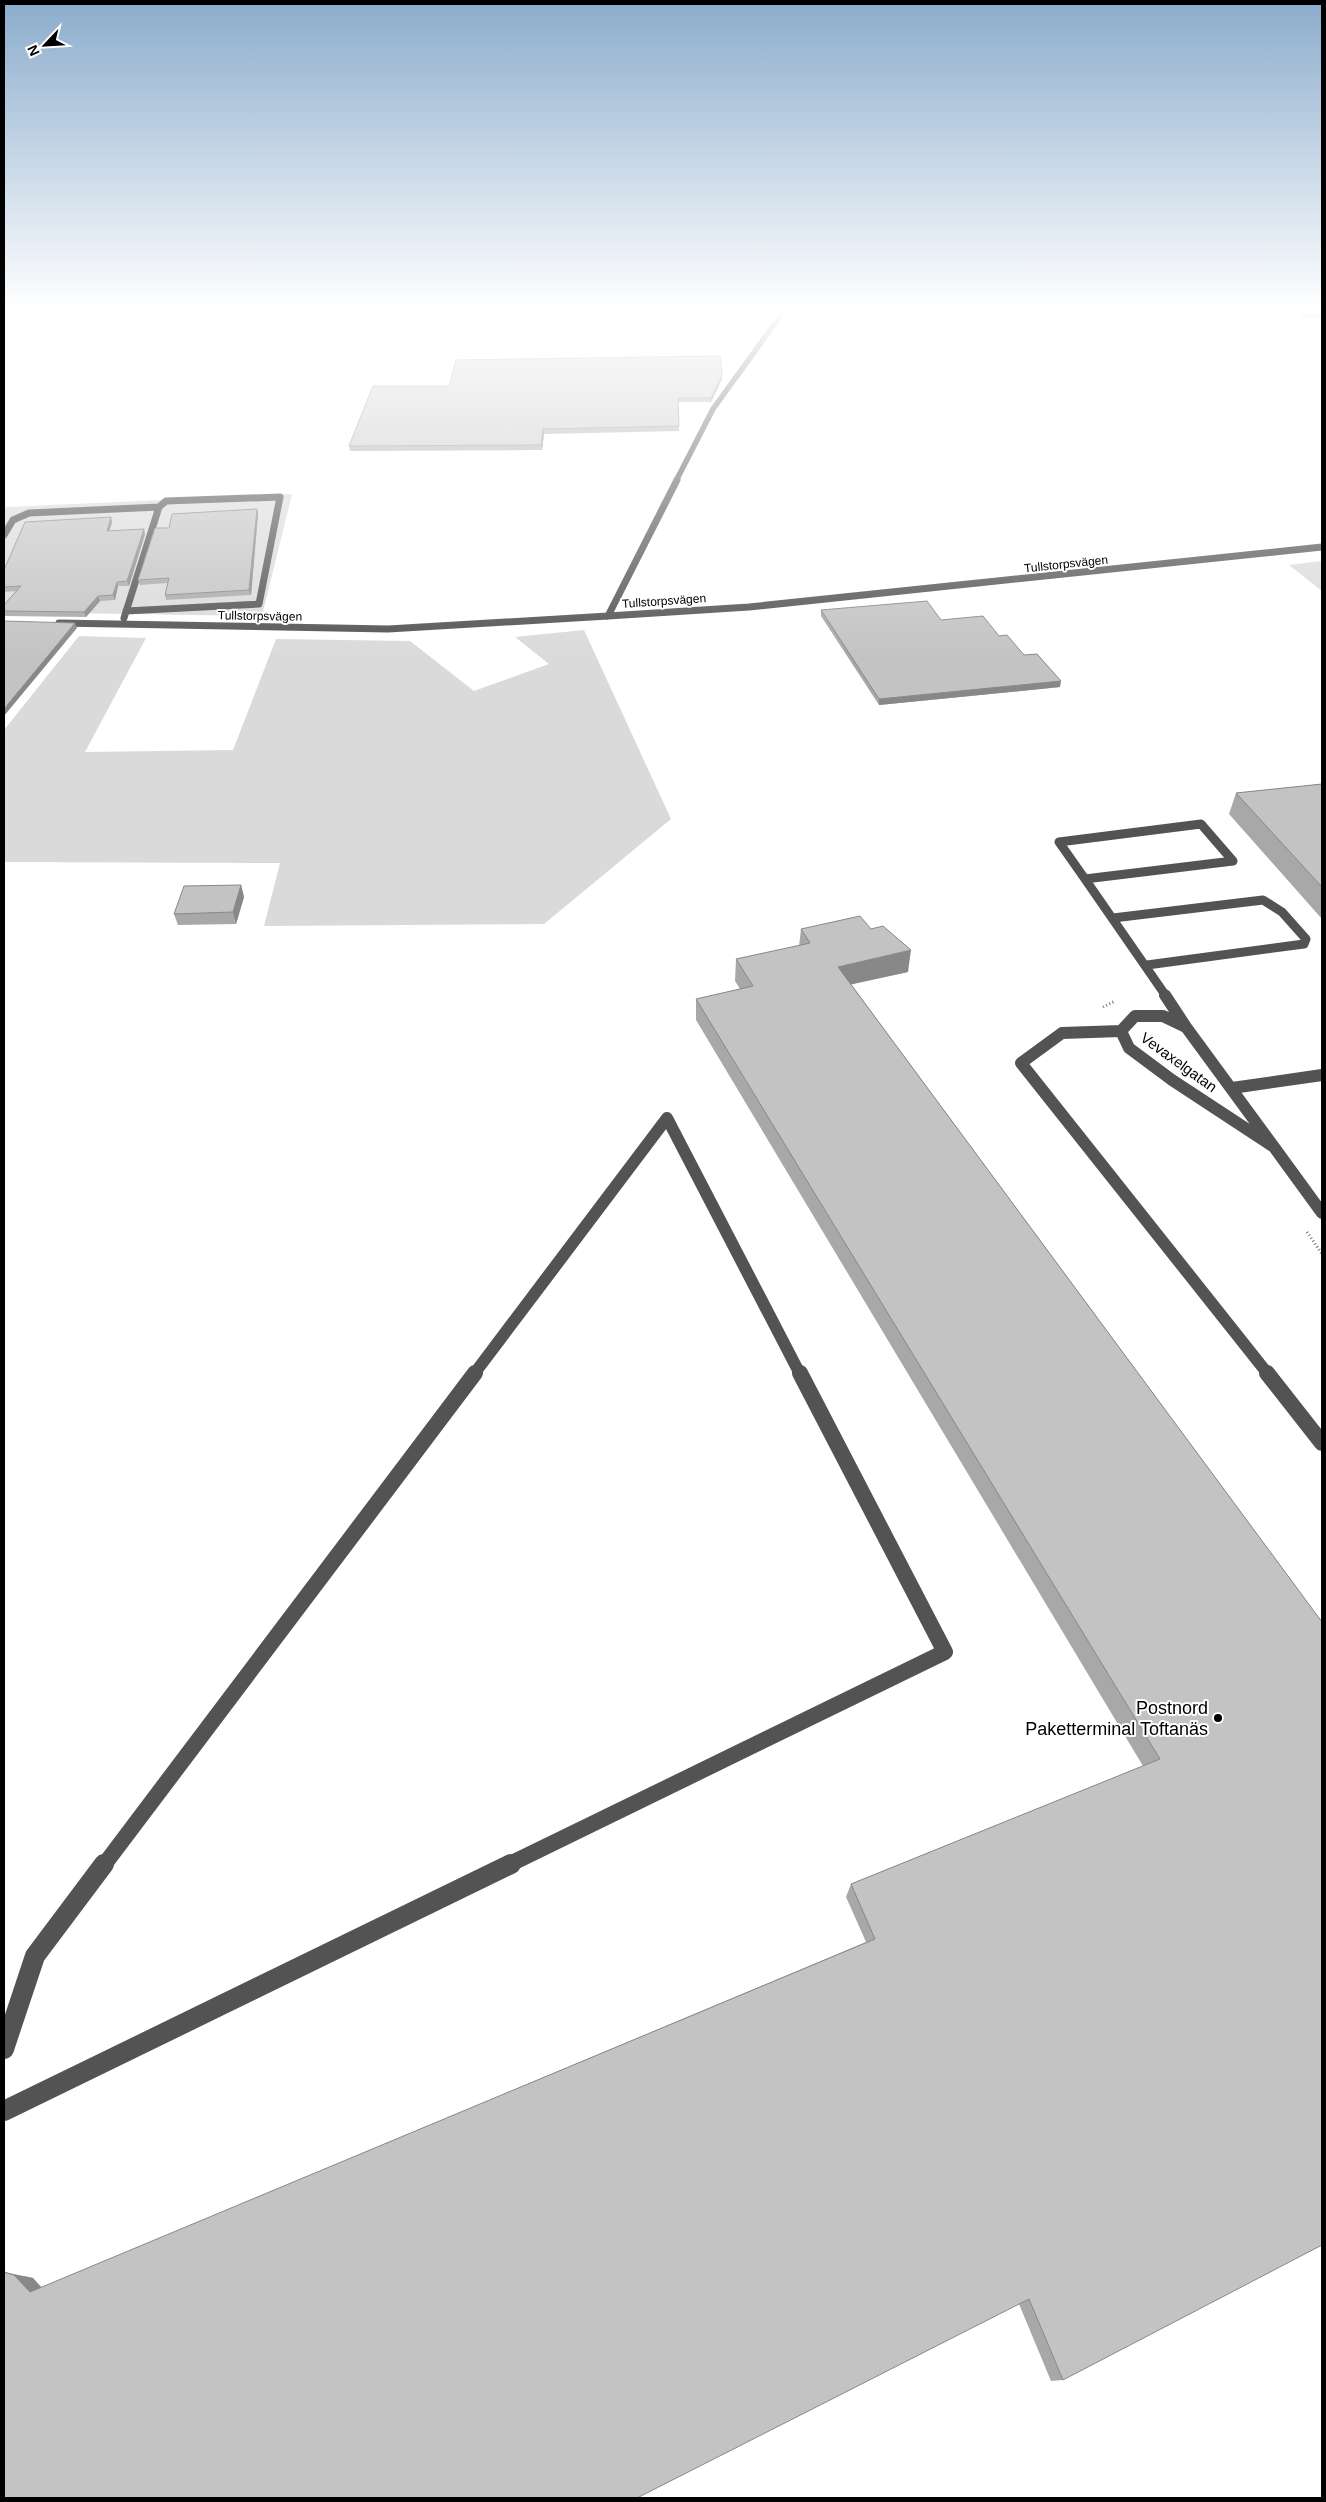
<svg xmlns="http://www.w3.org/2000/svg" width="1326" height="2502" viewBox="0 0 1326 2502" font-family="Helvetica,sans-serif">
  <rect width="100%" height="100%" fill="#fff"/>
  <!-- green -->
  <path fill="#dadada" d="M292,494L262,616L4,612V513L6,507Z
    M1322,561V591L1289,565Z
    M584,630L671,819L544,924L264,926L280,863L4,862V730L79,636L146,638L85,752L233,750L276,639L410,641L474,691L549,664L515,637Z"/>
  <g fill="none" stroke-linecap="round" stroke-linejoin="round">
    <!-- path -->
    <path stroke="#757575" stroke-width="3" stroke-dasharray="1 2.5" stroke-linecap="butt" d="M1103,1007L1115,1001
      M1307,1232L1322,1254"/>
    <!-- minor-far5 -->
    <path stroke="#535353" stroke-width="5.5" d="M1303,316L1322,315
      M676,481L713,409L786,308"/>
    <!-- minor-far4 -->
    <path stroke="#535353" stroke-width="7" d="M4,535L13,520L29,513L159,507L124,618
      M126,611L259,604L280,497L166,501L159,507
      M608,616L677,480
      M59,623L388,629L608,616L749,607L1322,547"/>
    <!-- minor-far3 -->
    <path stroke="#535353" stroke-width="9" d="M1201,824L1233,861L1085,879L1059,842Z
      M1085,879L1166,996
      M1113,918L1263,900L1282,912L1306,939L1304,944L1147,965"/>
    <!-- minor-far2 -->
    <path stroke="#535353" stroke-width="12" d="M1165,995L1186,1027
      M1135,1016H1163L1186,1027L1274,1147L1172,1080L1129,1048L1121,1031Z
      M1121,1031L1062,1033L1021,1063L1268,1374
      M1232,1088L1322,1075
      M1274,1147L1322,1213
      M474,1374L667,1118L800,1374"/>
    <!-- minor-far1 -->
    <path stroke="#535353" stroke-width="16" d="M1267,1373L1322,1443
      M104,1865L475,1373
      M508,1865L945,1652L800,1373"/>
    <!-- minor -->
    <path stroke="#535353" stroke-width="20" d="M4,2049L35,1956L104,1864
      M4,2111L511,1864"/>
  </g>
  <!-- wall -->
  <path fill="#a8a8a8" d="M722,375V379L711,402H678L679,431L544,434L542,450L350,451L349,446L449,386Z
    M257,509L258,514L251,595L166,600L165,595L168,583L140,585L138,580L169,528Z
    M112,522L109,531L145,534L129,586H118L115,600L100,601L86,617L4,616V605L16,591L4,592V570Z
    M821,610L941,620L999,636L1024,655L1060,687L879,705L821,616Z
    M1322,784V919L1229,814L1236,793Z
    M241,885L244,897L236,924L178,925L174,914Z
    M801,929L908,972L851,984L1322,1622L1063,2380L1051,2381L1019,2304L4,2498L24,2276L33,2278L42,2288L866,1942L846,1897L851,1884L1143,1766L696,1020V999L740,989L735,981L736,959L799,946Z"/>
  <!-- shaded-wall -->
  <path fill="#888" d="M722,375V379L711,402V398Z
    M543,429L544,434L542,450L541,445Z
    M257,509L258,514L251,595L249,590Z
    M111,517L112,522L108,536L107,531Z
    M144,529L145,534L129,586L127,581Z
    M117,582L118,586L115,600L113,595Z
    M98,596L100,601L86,617L84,612Z
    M75,623L77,628L4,716V709Z
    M1061,681L1060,687L879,705V699Z
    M241,885L244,897L236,924L233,912Z
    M911,950L908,972L835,988L838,967Z
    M4,2272L33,2278L49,2296L30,2292Z"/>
  <!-- building -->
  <path fill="#c3c3c3" stroke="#888" d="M720,356L722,375L711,398H678L679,426L543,429L541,445L349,446L373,386H449L456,360Z
    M257,509L249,590L165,595L169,578L138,580L155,528H169L172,514Z
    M111,517L107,531L144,529L127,581L117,582L113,595L98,596L84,612L4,611V605L21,586L4,587V570L25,522Z
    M927,601L941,620L983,616L999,636L1007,635L1024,655L1037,654L1061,681L879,699L821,610Z
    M4,621L75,623L4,709Z
    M1322,784V887L1236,793Z
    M241,885L233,912L174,914L184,886Z
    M860,916L871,929L883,926L911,950L838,967L1322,1622V2245L1063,2380L1029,2299L637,2498H4V2272L14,2275L30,2292L875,1939L851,1884L1160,1759L696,999L753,986L736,959L810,943L801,929Z"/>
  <!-- sky -->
  <linearGradient id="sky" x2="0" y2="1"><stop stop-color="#8baccc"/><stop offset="0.47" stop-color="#fff"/><stop offset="1" stop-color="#fff" stop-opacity="0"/></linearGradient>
  <rect width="1326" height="658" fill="url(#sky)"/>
  <!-- markers -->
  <circle fill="#000" stroke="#fff" stroke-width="2" cx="1218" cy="1718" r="5"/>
  <g text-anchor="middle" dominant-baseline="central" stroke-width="4" stroke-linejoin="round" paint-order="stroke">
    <!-- far-street labels -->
    <g font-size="12" fill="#000" stroke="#fff">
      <text transform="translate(1066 564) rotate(-6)">Tullstorpsvägen</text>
      <text transform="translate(664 601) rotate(-4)">Tullstorpsvägen</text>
      <text transform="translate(260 616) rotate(1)">Tullstorpsvägen</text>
    </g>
    <!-- street labels -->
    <g font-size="15" fill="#000" stroke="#fff">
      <text transform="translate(1179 1062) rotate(36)">Vevaxelgatan</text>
    </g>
    <!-- near-poi labels -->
    <g font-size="18" fill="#000" stroke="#fff" text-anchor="end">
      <text x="1208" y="1708">Postnord<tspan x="1208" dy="21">Paketterminal Toftanäs</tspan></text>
    </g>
  </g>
  <!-- border -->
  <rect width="1326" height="2502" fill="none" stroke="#000000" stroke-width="10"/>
  <!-- north arrow -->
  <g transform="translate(45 45) rotate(245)" stroke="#ffffff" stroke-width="4" paint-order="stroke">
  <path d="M0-4L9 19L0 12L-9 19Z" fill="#000000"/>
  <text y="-8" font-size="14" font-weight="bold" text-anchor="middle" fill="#000000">N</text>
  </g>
</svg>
